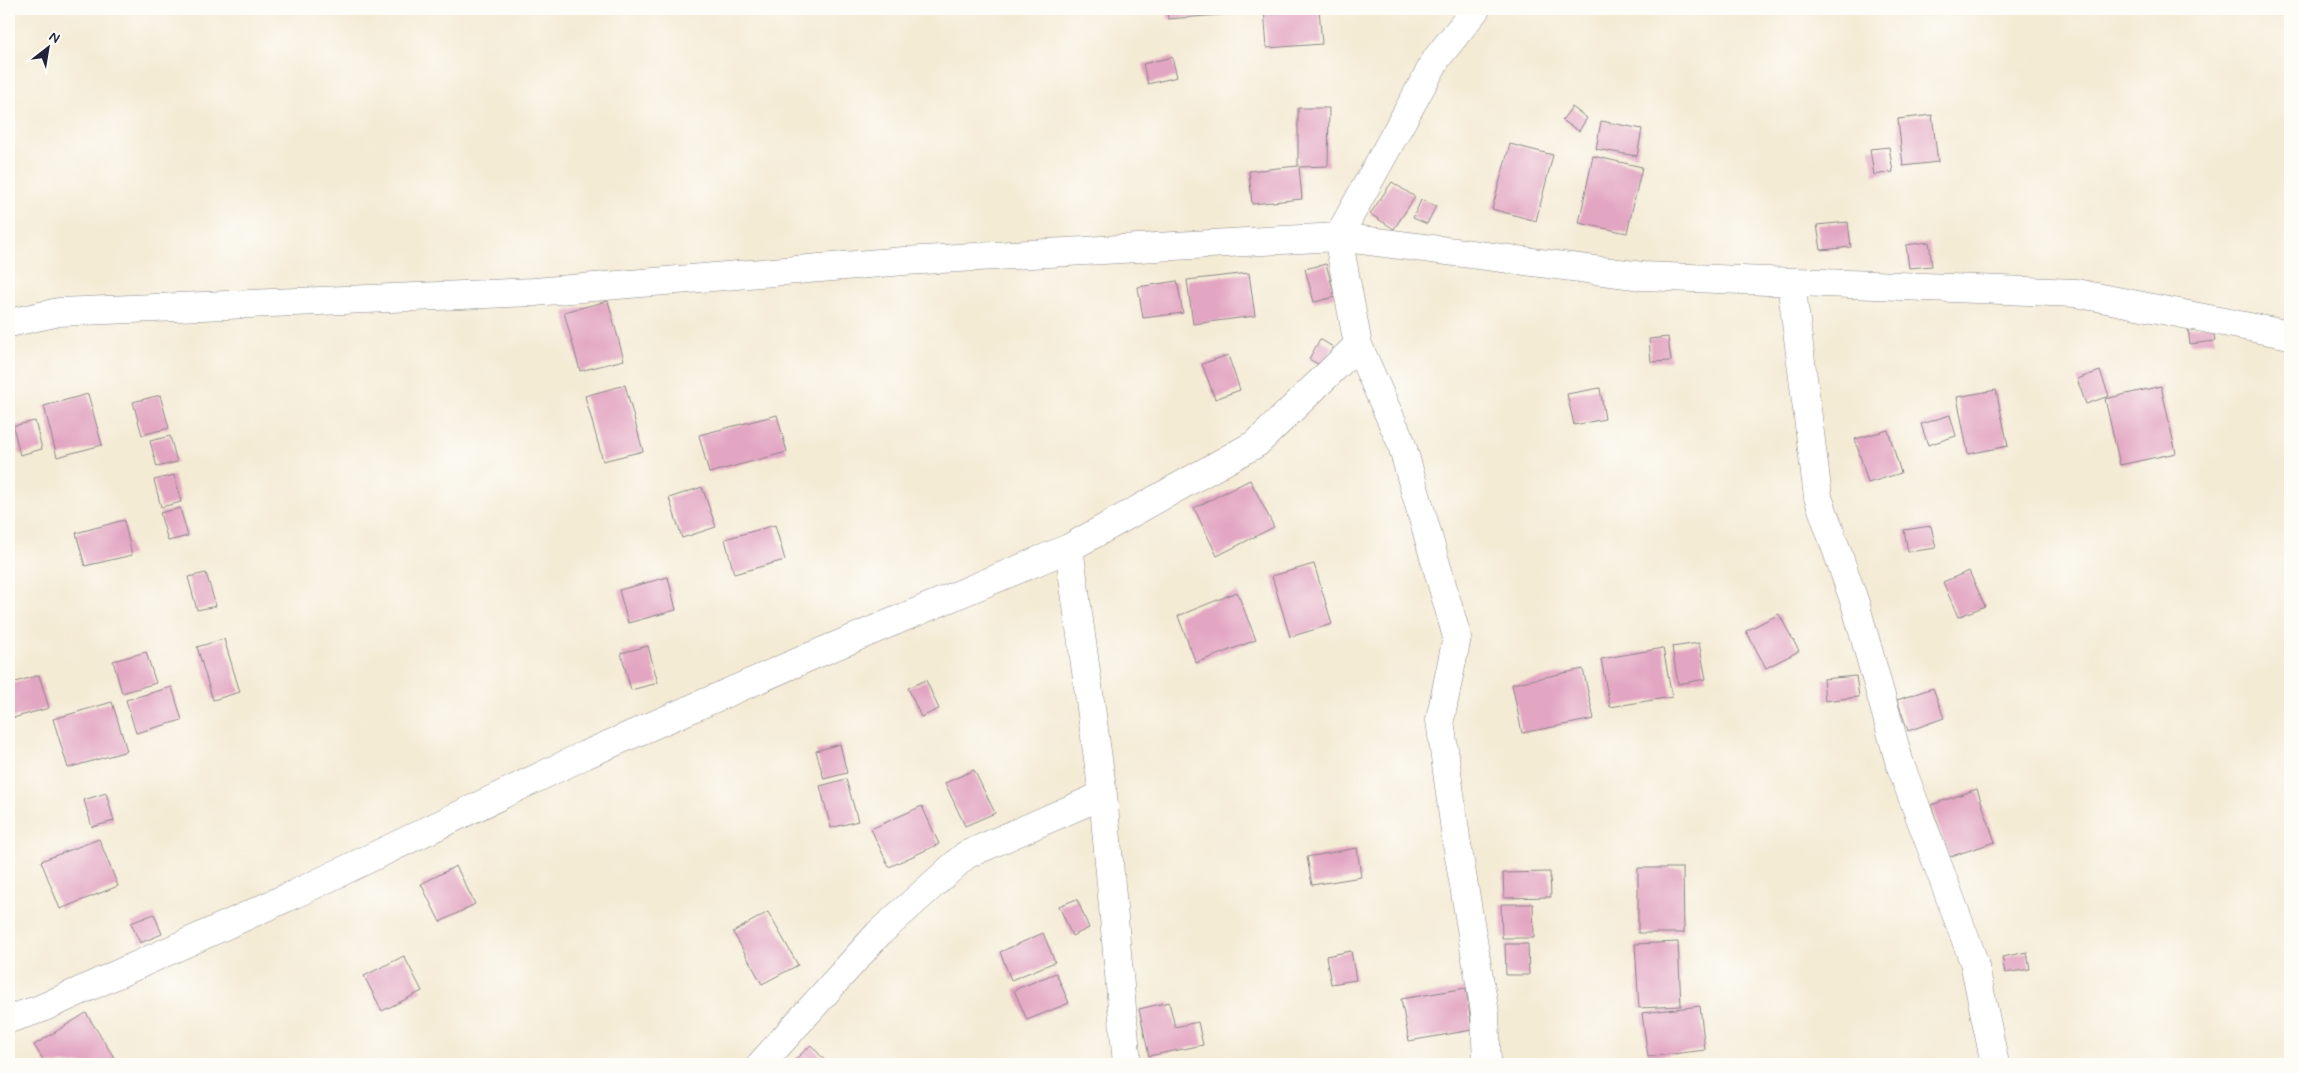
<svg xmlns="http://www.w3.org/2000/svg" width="2299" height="1073" viewBox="0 0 2299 1073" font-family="Mynerve,sans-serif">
  <rect width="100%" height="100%" fill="#fdfcf7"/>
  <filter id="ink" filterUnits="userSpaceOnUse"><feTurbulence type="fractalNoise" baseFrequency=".02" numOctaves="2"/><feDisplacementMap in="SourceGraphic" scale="10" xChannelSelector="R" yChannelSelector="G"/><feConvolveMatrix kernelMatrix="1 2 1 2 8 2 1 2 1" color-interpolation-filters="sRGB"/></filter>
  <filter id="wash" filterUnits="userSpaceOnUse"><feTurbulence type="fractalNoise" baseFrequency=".0096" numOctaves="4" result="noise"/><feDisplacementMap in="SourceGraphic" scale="20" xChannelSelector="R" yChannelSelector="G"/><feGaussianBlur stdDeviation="1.12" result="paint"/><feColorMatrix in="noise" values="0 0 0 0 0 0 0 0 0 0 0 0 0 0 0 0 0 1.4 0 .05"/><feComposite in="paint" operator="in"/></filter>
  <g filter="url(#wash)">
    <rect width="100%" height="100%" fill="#f4ebd5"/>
    <g id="blocks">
      <!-- building -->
      <path fill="#e3a6c2" d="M1167,9H1245V13L1168,19Z
        M1264,9H1319L1322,44L1267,48Z
        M1172,57L1177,77L1148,84L1143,64Z
        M1572,107L1587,118L1579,131L1562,120Z
        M1298,108H1329L1328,166L1299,167L1302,199L1252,204L1249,171L1298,166Z
        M1932,115L1938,162L1903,166L1898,119Z
        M1601,121L1642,129L1637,156L1596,149Z
        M1510,144L1553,155L1536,221L1492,209Z
        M1889,147L1893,172L1874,175L1870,149Z
        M1593,156L1642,167L1627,233L1579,223Z
        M1392,182L1415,197L1394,229L1370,214Z
        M1421,200L1436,206L1427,224L1413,218Z
        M1848,222L1851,247L1821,250L1817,225Z
        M1929,242L1932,266L1909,268L1906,245Z
        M1326,264L1335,297L1314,302L1305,269Z
        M1249,273L1255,316L1193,324L1187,280Z
        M1177,281L1183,313L1143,318L1138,287Z
        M608,301L624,360L580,371L564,312Z
        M2212,324L2215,341L2190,344L2188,328Z
        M1668,337L1671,361L1651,362L1649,339Z
        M1320,339L1333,347L1323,367L1309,359Z
        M1228,355L1240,390L1215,399L1202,364Z
        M2100,371L2109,396L2086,404L2077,379Z
        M625,385L643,451L603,461L585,396Z
        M2161,386L2176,453L2120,465L2105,399Z
        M1600,388L1605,419L1574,425L1567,394Z
        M1996,390L2008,446L1968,454L1957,397Z
        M88,394L102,445L57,457L44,406Z
        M160,395L169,428L142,435L133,402Z
        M777,415L787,452L709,473L699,435Z
        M1950,415L1956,436L1928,445L1921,424Z
        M35,421L42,449L20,455L13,426Z
        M1888,430L1901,473L1868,483L1855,439Z
        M170,436L177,462L157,467L150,441Z
        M174,475L181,502L161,507L154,480Z
        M1250,480L1274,527L1217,556L1194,508Z
        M702,487L716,527L682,538L669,498Z
        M180,508L188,536L168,541L160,513Z
        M124,520L132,555L85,566L76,533Z
        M775,525L785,560L734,574L725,539Z
        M1931,526L1936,548L1908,552L1904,530Z
        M1314,564L1332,624L1290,637L1272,576Z
        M1969,571L1985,606L1958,617L1943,582Z
        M206,573L216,606L197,610L188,577Z
        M668,577L676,610L628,623L619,590Z
        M1237,592L1256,640L1196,663L1178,616Z
        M1779,614L1799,651L1766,668L1746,631Z
        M224,639L240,692L213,700L197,647Z
        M1699,643L1706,679L1678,684L1672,647Z
        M648,646L658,683L631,690L621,653Z
        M1663,648L1672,697L1610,707L1601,659Z
        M146,652L156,683L122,693L113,661Z
        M1583,669L1594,719L1522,733L1512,684Z
        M39,675L49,708L9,719V684Z
        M1856,676L1859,697L1825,701L1823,679Z
        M926,680L939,709L921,717L908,688Z
        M172,687L182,720L136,733L126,700Z
        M1933,688L1944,718L1908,731L1897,700Z
        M112,702L127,751L68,768L53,719Z
        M840,744L847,773L824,779L816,751Z
        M974,770L995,813L965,826L945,783Z
        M846,779L858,821L831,828L820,786Z
        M1977,789L1995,842L1949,857L1931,805Z
        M106,793L114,821L92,827L84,800Z
        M922,806L939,844L889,867L871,829Z
        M99,839L118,886L60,909L41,861Z
        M1357,848L1361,877L1312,885L1307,857Z
        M456,866L475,904L440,922L421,884Z
        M1638,868H1683L1684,933H1638Z
        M1550,872L1551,897L1504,898L1503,873Z
        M1077,899L1089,928L1072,936L1059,906Z
        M1501,904H1533L1534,938H1502Z
        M768,912L798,965L762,984L733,932Z
        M154,914L162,934L140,943L131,923Z
        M1043,933L1055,962L1011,980L1000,952Z
        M1678,942L1681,1006L1639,1008L1635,944Z
        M1505,944H1528L1529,975H1506Z
        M1351,951L1356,980L1331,984L1326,956Z
        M2027,952L2030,969L2005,973L2002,957Z
        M404,956L422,991L382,1011L364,976Z
        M1056,973L1069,1003L1027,1020L1014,990Z
        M1466,988L1472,1030L1409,1041L1401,999Z
        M1169,1002L1175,1027L1198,1022L1203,1045L1149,1056L1139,1009Z
        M1700,1006L1705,1050L1648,1057L1642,1013Z
        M86,1013L115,1059L105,1064H46L34,1045Z
        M811,1045L828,1064H790Z"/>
    </g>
  </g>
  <g filter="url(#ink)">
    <use href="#blocks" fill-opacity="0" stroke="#8b8688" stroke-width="1"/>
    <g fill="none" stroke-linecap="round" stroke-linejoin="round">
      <defs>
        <path id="minor" d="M1791,282L1818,497L1855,603L1900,764L1974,962L1995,1064
          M9,323L59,312L534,292L904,261L1338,237L1642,276L2076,293L2290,335
          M1358,345L1401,442L1457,637L1440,720L1456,838L1485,1013L1487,1064
          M1069,548L1103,795L1127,1064
          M9,1019L40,1009L297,893L585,755L814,655L1069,548L1257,443L1358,345L1338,237L1437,58L1476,9
          M761,1064L879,933L966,855L1103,795"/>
      </defs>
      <!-- minor casing -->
      <use href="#minor" stroke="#8b8688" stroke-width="29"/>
      <!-- minor -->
      <use href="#minor" stroke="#fff" stroke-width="28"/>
    </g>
  </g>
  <!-- margin -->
  <rect width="2299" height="1073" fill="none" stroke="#fdfcf7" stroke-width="30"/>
  <!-- north arrow -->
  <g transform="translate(48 48) rotate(31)" stroke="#fdfcf7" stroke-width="4" paint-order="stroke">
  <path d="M0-4L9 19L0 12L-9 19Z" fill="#22223b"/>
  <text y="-8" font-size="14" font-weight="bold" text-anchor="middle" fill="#22223b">N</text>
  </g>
</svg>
